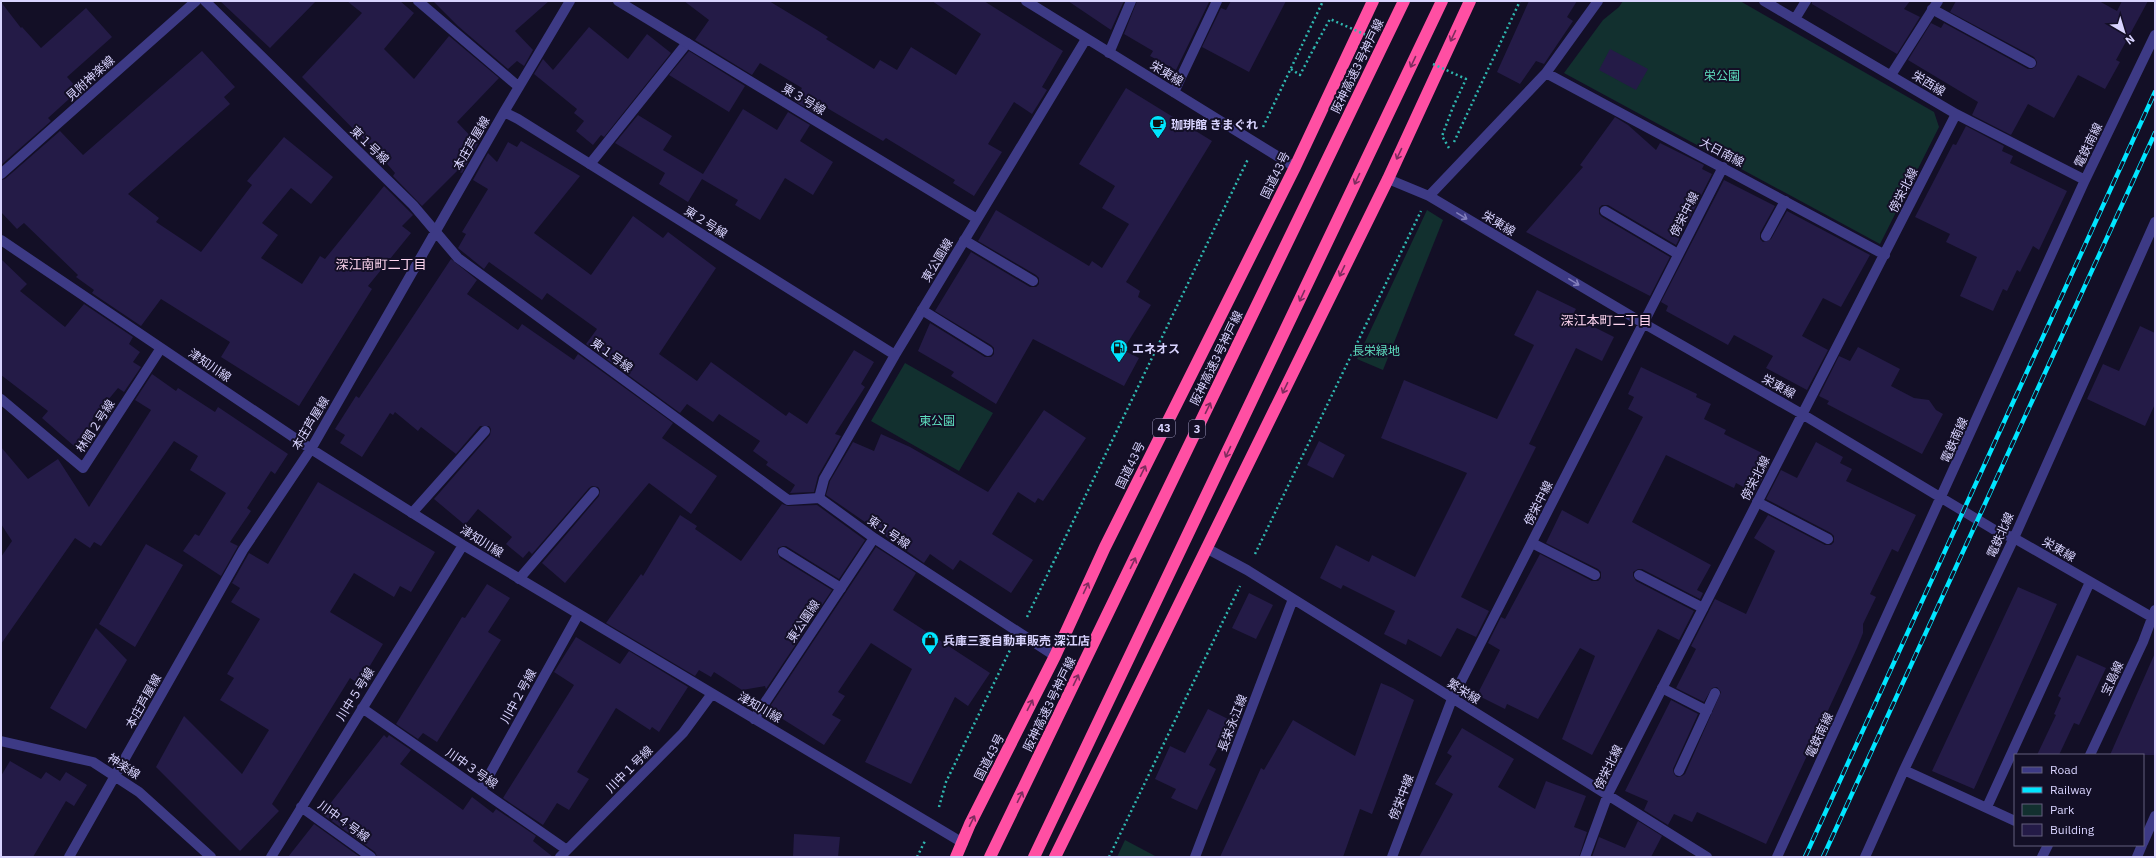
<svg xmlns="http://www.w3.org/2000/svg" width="2156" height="858" viewBox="0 0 2156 858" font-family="'IBM Plex Sans','Noto Sans JP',sans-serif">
  <rect width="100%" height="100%" fill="#130f26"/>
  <!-- green -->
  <path fill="#12302f" d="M1623,1H1740L1934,112L1939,127L1880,244L1564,73L1603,20L1619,7Z
    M1427,210L1443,220L1383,370L1357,359Z
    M905,363L993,413L959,471L871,421Z
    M1125,840L1157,857H1117Z"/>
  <!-- building -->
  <path fill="#241b47" d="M220,1H316L270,48Z
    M347,1H400L414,13L384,49L414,79L449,36L499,78L457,122L478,144L462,173L457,171L422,206L393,176L395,173L382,158L302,77L362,13Z
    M433,1H549L515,31L533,50L524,66L517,61L508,69L458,26Z
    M684,1H769L817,30L828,37L826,39L874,69L880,60L897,70L911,47L956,75L981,34L932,1H984L1063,51L1042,87L1047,90L1032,114L1014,102L988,144L1002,152L974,196L953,183L955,180L886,138L883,141L822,105L817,114L794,101L802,88L760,63L752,75L695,40L709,20Z
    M1068,1H1124L1111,30Z
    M1137,1L1209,2L1176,70L1150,56L1153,51L1124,34Z
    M1231,1H1286L1249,72L1202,47L1221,8L1226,10Z
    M1529,1H1577L1567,17L1573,21L1544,64L1536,61L1520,84L1497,72Z
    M1812,1H1910L1904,9L1920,17L1897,54L1812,4Z
    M1956,1H2099L2117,11L2122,1H2148L2116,60L2120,62L2105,89L2078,75L2054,118L2028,104L2011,135L1972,115L1978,102L1908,60L1931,23L1941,28L1944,23L2028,69H2032L2036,66L2037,62L2034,57L1950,12Z
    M1,2L21,28L22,27L41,48L86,8L112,37L67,77L79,90L48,118L51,121L1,165Z
    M589,27L628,59L647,34L671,53L604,137L601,135L593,145L576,131L584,121L574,113L577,109L534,74L543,59L553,70Z
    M1610,49L1648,69L1636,90L1599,70Z
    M202,51L235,87L224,97L230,104L128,194L159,218L156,222L201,252L252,185L247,181L284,137L333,177L311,204L291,188L262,223L278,235L261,258L302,284L320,256L325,259L384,186L413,215L402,226L411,233L368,286L372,289L299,406L221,357L230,342L161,299L141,326L92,293L94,290L76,277L78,275L24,223L17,229L1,212V180L5,179L60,131L83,155Z
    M689,51L745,86L729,112L669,75Z
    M1126,88L1212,141L1126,282L1140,291L1138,297L1151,305L1123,350L1139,358L1124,386L1033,339L996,404L951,376L954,372L918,351L930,323L985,357H991L994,354V348L991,345L935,311L971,252L1030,287H1036L1039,284V278L1036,275L978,241L996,210L1089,266L1092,261L1102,268L1129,224L1102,208L1115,186L1079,164Z
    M743,109L777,130L788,112L810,125L800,141L833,162L813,195L785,178L760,220L735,205L738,200L702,179L688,202L659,184L665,173L615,143L638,115L672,136L663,150L703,174Z
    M1615,117L1628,125L1656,150L1660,143L1704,165L1702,169L1712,174L1676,245L1608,205H1602L1599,208V214L1602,217L1670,257L1650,296L1526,232L1583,167L1580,165Z
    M1966,126L2004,146L2002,151L2013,156L2010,163L2067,191L2039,250L2033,246L2020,272L2017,270L2007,291L2003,289L1993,311L1960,296L1977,257L1946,242L1950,234L1915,217L1953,144L1956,145Z
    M521,141L580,176L534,233L591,275L633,216L663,238L668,232L716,268L659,354L697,381L711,362L786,416L789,412L807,424L854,350L874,362L861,384L865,387L835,434L841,436L818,476L814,492L790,493L795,485L766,465L768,462L753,451L760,441L719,414L713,422L687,404L680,413L586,344L597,329L547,293L542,300L489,262L484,269L458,248L466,234L462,232L488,189L473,180L488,153L497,162L508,142L517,147Z
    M1724,180L1775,206L1760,233V239L1763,242L1771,239L1787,211L1870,255L1841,307L1823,298L1802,336L1828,350L1807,390L1766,368L1773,356L1734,335L1728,345L1666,311L1668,306L1661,302Z
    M1,259L27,284L20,291L65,327L84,304L133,337L129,344L140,352L133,362L141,367L124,392L118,388L92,419L94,421L74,446L42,418L48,411L1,375Z
    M451,259L477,280L467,294L518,330L522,324L574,360L578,354L673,423L662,438L717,476L691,514L649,483L565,583L542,563L599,496L600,490L598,487L592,486L589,488L532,554L529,551L523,558L506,544L512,537L478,509L465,525L434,499L490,435L491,429L489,426H480L456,454L421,427L418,431L395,412L393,415L390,413L362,457L340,443L345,435L335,429L356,396L359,398Z
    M1537,290L1576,309L1572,316L1614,337L1602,361L1576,348L1529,444L1536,447L1461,597L1489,611L1476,637L1457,628L1441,657L1408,639L1406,645L1384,634L1395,611L1343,585L1341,589L1320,578L1336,545L1369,562L1372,555L1415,577L1467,473L1381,438L1404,380L1497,419L1534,345L1514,335Z
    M2140,326L2155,333V404L2145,426L2087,399L2103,364L2119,371Z
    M1858,347L1900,369L1891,386L1914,398L1929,400L1936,410L1943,414L1922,454L1827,404L1829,401L1819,396L1839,356L1850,361Z
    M1641,367L1697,394L1696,397L1711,404L1704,419L1726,430L1724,434L1762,453L1760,458L1770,464L1755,493L1736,483L1734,488L1666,455L1632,522L1711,565L1697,590L1703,593L1700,599L1642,569H1638L1633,572V576L1636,581L1694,611L1679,640L1658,629L1592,755L1562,739L1595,656L1580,648L1538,719L1507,704L1505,709L1477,695L1500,650L1488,643L1501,617L1505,619L1540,554L1592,581H1598L1601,578V572L1598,569L1546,543L1562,510L1588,524L1643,417L1628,409L1634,397L1628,394Z
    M152,374L176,391L178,388L215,412L218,407L288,454L275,474L271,471L247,508L251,511L230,542L238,546L221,576L183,551L195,534L199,536L226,493L190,470L198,456L174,441L101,546L94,542L90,548L75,538L1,644V557L12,541L1,524V447L28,479L58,459L89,507L151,410L135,400Z
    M1044,410L1086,438L1043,501L1038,498L1035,503L1018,492L992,534L1033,560L1011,593L960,560L953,570L930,554L924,563L826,495L830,481L853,442L874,451L881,434L910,447L988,492Z
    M1319,441L1345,455L1333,478L1307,465Z
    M1816,442L1843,457L1840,463L1852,469L1846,481L1916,515L1898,552L1892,549L1870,594L1876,597L1863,624V633L1857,648L1766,844L1697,812L1692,822L1674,814L1668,825L1644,810L1648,801L1625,791L1671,700L1698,714L1673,769L1674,774L1677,777L1682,776L1685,774L1721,692L1717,687L1712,688L1704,702L1676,688L1696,649L1691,646L1715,599L1746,614L1775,551L1754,538L1768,515L1825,545H1831L1834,542V536L1831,533L1766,499L1781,470L1797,478Z
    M318,482L435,552L411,592L400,586L394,597L354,573L330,612L383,644L359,684L350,678L272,804L279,811L240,851L156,767L184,716L242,774L269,730L220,700L234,678L227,674L260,619L231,602L240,588L232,583L249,553L268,564Z
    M782,504L788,506L817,505L865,540L839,579L786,546H783L778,548L777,552L780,558L832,590L766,689L765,686L742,690L714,672L711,677L699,670L695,676L606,623L641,574L643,576L680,515L697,526L695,529L741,561Z
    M146,544L183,565L135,647L99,624Z
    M876,547L916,573L893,610L990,673L968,706L955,697L911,784L865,762L912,669L871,643L838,692L845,696L832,715L841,720L824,745L773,713L771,705Z
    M487,584L510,598L488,632L501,640L437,742L423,733L418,739L396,724L462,617L465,618Z
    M2018,587L2057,604L1974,789L1932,771Z
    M1249,593L1273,605L1256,639L1232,628Z
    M96,628L127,660L86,729L50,708Z
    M576,637L620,664L629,651L688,687L659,732L652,727L650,730L616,708L577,772L589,779L569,810L557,803L543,825L503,798L574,685L554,672Z
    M2155,653V755H2110Z
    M2077,655L2106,668L2079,725L2074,723L2059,755H2037L2056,715L2054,714L2061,698L2058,696Z
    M1381,683L1393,688L1414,700L1372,814L1360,809L1343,857H1220L1261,768L1264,770L1293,720L1355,756Z
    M1208,709L1232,721L1209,765L1216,769L1197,810L1171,798L1176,789L1155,779L1170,746L1185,753Z
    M1462,728L1514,759L1498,787L1535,809L1546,781L1586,796L1574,827L1587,832L1579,857H1419L1453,794L1435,784L1452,756L1447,753Z
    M384,735L387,738L389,735L411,750L400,764L463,810L472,797L493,813L496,809L536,836L533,841L553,857H377L375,852L322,814Z
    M10,761L41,779L46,772L60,781L66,772L87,785L74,806L66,801L33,857H1V776Z
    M1638,821L1662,836L1651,857H1592L1599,837L1625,848Z
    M314,824L360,857H288Z
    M794,834L840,837L838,857H793Z"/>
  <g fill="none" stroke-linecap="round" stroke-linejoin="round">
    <!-- path -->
    <path stroke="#2fb8b0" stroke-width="2.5" stroke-dasharray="2 3" stroke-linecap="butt" d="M1291,69L1300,75L1314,48
      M1263,127L1323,1
      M1454,142L1520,1
      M1449,148L1442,136L1453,107
      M1255,554L1421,211
      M1027,617L1248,159
      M939,807L946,782L1011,648
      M917,857L925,841
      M1109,857L1240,586"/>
    <!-- lane -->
    <path stroke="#3d3a85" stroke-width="10" d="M1932,9L2031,63
      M1109,53L1131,1
      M1174,92L1217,1
      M590,164L687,43
      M1605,211L1678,254
      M1766,236L1785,201
      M964,240L1033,281
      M922,310L988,351
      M1757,502L1828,539
      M412,513L485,431
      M1532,543L1595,575
      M783,552L841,588
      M1639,575L1703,608
      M519,579L594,492
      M1662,688L1707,711
      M1679,771L1715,693"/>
    <!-- street -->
    <path stroke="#3d3a85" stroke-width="10" d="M205,1L413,205L458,258L788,500L819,498L874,538L1055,656
      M418,1L519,87
      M618,1L977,219
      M1026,1L1295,167
      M1764,1L1956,114L2085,180
      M1795,19L1806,1
      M1546,73L1885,255
      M1891,75L1938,1
      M504,112L518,119L895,355
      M1,174L196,1
      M1388,179L1429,196L1643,323L1802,414L1998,532L2014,538L2155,619
      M1429,196L1546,73L1598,1
      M1,240L311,449L463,545L963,843
      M1,399L83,468L161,348
      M819,498L824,479L895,355L1086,39
      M1206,548L1247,570L1707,857
      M362,708L567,850
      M754,719L874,538
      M1,741L93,762L139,792L211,857
      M2090,755L2143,642L2155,610
      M1904,770L2015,821
      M481,790L578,615
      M301,807L371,857
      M1987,807L2090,582
      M2143,843L2155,816
      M69,857L243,550L311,449L504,112L570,1
      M271,857L463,545
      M560,857L683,733L711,695
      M1195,857L1293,599
      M1392,857L1452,699L1723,167
      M1585,857L1608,794L1956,114
      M1777,857L2085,180L2155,35
      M1865,857L1904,770L2014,538L2155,222
      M2042,857L2048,845
      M2137,857L2142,845"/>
    <!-- highway -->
    <path stroke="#ff4fa3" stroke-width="12" d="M956,857L970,824L1055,656L1105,547L1295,167L1373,1
      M1055,857L1388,179L1470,1"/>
    <defs>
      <path id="rail" d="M1805,857L2155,92
        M1823,857L2155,133"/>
    </defs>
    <!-- rail casing -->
    <use href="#rail" stroke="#00e5ff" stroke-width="4.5"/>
    <!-- rail -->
    <use href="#rail" stroke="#130f26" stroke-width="3" stroke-dasharray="9" stroke-linecap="butt"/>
    <!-- path-bridge -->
    <path stroke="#2fb8b0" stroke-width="2.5" stroke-dasharray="2 3" stroke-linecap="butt" d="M1314,48L1330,19L1366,35
      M1433,64L1466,79L1453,107"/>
    <!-- highway-bridge -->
    <path stroke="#ff4fa3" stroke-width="12" d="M990,857L1404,1
      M1034,857L1442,1"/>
  </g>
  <!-- one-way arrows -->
  <defs><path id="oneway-shaft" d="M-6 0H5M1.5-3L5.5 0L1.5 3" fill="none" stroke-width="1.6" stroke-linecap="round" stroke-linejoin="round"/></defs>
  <g stroke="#7d2c5e">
    <use href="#oneway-shaft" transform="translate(1453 36) rotate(115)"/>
    <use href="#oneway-shaft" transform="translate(1413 62) rotate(115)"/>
    <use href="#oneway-shaft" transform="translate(1399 154) rotate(115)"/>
    <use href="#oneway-shaft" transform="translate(1357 179) rotate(115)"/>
    <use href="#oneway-shaft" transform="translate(1342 271) rotate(116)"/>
    <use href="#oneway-shaft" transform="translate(1302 296) rotate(115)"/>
    <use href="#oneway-shaft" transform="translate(1285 388) rotate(116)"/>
    <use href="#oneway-shaft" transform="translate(1208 408) rotate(-64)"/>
    <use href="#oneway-shaft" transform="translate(1228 452) rotate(115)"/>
    <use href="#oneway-shaft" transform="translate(1143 471) rotate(-64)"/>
    <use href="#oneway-shaft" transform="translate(1133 563) rotate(-64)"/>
    <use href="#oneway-shaft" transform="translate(1086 588) rotate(-65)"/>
    <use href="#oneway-shaft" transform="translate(1076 680) rotate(-64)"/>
    <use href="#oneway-shaft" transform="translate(1030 705) rotate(-63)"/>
    <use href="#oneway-shaft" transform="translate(1020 797) rotate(-64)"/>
    <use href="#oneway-shaft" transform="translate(972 821) rotate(-64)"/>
  </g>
  <g stroke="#837fbc">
    <use href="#oneway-shaft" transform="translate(1462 216) rotate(31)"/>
    <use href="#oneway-shaft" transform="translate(1574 282) rotate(31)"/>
  </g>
  <!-- icons -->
  <defs>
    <symbol id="cafe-pin" viewBox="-11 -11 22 30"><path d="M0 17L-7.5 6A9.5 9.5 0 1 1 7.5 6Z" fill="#00e5ff" stroke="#130f26"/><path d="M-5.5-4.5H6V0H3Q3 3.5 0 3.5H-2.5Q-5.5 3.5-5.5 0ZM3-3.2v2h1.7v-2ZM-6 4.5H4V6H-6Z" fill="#111"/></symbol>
    <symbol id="fuel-pin" viewBox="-11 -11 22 30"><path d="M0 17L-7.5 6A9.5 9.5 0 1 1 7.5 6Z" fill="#00e5ff" stroke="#130f26"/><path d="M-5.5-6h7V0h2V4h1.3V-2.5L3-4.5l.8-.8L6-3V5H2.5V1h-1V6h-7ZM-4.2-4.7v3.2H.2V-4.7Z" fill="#111"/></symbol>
    <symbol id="shop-pin" viewBox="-11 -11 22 30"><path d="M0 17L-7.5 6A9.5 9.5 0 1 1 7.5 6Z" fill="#00e5ff" stroke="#130f26"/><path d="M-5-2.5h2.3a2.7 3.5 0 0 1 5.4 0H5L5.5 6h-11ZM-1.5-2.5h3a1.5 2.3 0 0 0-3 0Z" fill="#111"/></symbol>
  </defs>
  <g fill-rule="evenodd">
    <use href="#cafe-pin" x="1148" y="114" width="20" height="27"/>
    <use href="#fuel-pin" x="1109" y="338" width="20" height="27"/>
    <use href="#shop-pin" x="920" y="630" width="20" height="27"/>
  </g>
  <g text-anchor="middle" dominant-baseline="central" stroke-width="4" stroke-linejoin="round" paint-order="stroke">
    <!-- shield labels -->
    <g fill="#130f26" stroke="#9e99be" stroke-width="1">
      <rect x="1153" y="419" width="22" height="18" rx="3"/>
      <rect x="1189" y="420" width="16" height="18" rx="3"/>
    </g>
    <g font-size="11" font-weight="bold" fill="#d9d4ff">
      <text x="1164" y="428">43</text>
      <text x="1197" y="429">3</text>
    </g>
    <!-- street labels -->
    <g font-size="12" fill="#d9d4ff" stroke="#130f26">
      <text transform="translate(1357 66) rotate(-64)">阪神高速3号神戸線</text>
      <text transform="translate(1167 73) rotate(31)">栄東線</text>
      <text transform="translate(90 78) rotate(-42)">見附神楽線</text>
      <text transform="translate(1929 83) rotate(31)">栄西線</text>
      <text transform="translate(804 99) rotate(31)">東３号線</text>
      <text transform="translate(471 143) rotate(-60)">本庄芦屋線</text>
      <text transform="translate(370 145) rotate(44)">東１号線</text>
      <text transform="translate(2088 145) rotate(-64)">電鉄南線</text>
      <text transform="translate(1722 152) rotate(28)">大日南線</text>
      <text transform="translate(1275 175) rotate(-64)">国道43号</text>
      <text transform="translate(1903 190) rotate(-63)">傍栄北線</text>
      <text transform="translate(1684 214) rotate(-63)">傍栄中線</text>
      <text transform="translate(706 222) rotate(32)">東２号線</text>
      <text transform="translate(1499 223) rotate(31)">栄東線</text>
      <text transform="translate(937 260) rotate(-59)">東公園線</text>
      <text transform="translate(612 355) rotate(36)">東１号線</text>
      <text transform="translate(1216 358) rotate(-64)">阪神高速3号神戸線</text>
      <text transform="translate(210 365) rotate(34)">津知川線</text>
      <text transform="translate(1779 386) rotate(29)">栄東線</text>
      <text transform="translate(310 423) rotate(-59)">本庄芦屋線</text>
      <text transform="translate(95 426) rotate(-57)">林間２号線</text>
      <text transform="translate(1954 440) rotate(-66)">電鉄南線</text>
      <text transform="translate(1130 465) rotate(-64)">国道43号</text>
      <text transform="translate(1755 478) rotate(-63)">傍栄北線</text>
      <text transform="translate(1538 503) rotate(-63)">傍栄中線</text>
      <text transform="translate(889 532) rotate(34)">東１号線</text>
      <text transform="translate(2000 535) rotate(-66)">電鉄北線</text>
      <text transform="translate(482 541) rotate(32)">津知川線</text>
      <text transform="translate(2059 549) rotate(30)">栄東線</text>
      <text transform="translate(803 621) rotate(-56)">東公園線</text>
      <text transform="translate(2112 678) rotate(-65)">宝島線</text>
      <text transform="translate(1464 691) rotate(32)">繁栄線</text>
      <text transform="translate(355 694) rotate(-58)">川中５号線</text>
      <text transform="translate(518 696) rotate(-61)">川中２号線</text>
      <text transform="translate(143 701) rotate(-61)">本庄芦屋線</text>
      <text transform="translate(1049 704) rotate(-64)">阪神高速3号神戸線</text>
      <text transform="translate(760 707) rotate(30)">津知川線</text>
      <text transform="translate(1232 723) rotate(-69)">長栄永江線</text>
      <text transform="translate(1819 735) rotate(-65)">電鉄南線</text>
      <text transform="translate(989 757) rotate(-63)">国道43号</text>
      <text transform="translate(124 766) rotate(33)">神楽線</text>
      <text transform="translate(1608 767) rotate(-64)">傍栄北線</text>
      <text transform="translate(472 768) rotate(35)">川中３号線</text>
      <text transform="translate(629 769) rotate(-45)">川中１号線</text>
      <text transform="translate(1401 797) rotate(-69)">傍栄中線</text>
      <text transform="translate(344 821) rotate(36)">川中４号線</text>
    </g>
    <!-- park labels -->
    <g font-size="12" fill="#5fe0c0" stroke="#130f26">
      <text x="1722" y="75">栄公園</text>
      <text x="1376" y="350">長栄緑地</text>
      <text x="937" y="420">東公園</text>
    </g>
    <!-- poi labels -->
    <g font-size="12" font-weight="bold" fill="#d9d4ff" stroke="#130f26" text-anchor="start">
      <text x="1171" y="124">珈琲館 きまぐれ</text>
      <text x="1132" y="348">エネオス</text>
      <text x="943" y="640">兵庫三菱自動車販売 深江店</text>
    </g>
    <!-- neighbourhood labels -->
    <g font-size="13" fill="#ffd6f0" stroke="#130f26">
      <text x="381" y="264">深江南町二丁目</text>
      <text x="1606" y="320">深江本町二丁目</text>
    </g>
  </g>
  <!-- border -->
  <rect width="2156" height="858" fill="none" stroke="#d9d4ff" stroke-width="4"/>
  <!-- legend -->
  <rect x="2014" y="754" width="130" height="92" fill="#130f26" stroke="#625e7d"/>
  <rect x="2022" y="767" width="20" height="6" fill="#3d3a85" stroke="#625e7d"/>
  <text x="2050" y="774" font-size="12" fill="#d9d4ff">Road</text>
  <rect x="2022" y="787" width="20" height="6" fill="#00e5ff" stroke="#625e7d"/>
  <text x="2050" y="794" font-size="12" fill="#d9d4ff">Railway</text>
  <rect x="2022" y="804" width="20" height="12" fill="#12302f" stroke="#625e7d"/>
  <text x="2050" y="814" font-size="12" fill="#d9d4ff">Park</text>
  <rect x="2022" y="824" width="20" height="12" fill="#241b47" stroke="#625e7d"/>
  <text x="2050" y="834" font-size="12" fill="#d9d4ff">Building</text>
  <!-- north arrow -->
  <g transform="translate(2124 32) rotate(142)" stroke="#130f26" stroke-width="3" paint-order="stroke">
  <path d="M0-3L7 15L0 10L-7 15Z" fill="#d9d4ff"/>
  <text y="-6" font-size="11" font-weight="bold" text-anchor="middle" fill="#d9d4ff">N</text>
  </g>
</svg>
